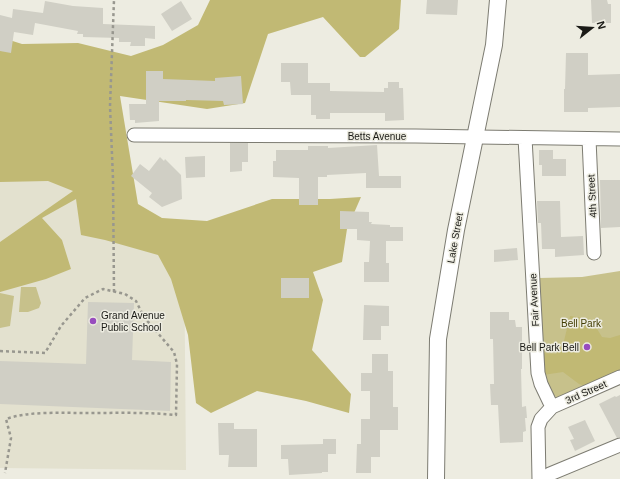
<svg xmlns="http://www.w3.org/2000/svg" width="620" height="479" viewBox="0 0 620 479" font-family="Arial,sans-serif">
  <rect width="100%" height="100%" fill="#edece1"/>
  <!-- built -->
  <path fill="#e3e1cf" d="M0,120L119,234L184,238L186,470L0,468Z"/>
  <!-- green -->
  <path fill="#c7c18b" d="M620,271V372L567,397H556L550,393L543,375L539,278L582,277Z
    M21,287H36L41,303L39,308L28,312H19Z
    M0,293L14,296L10,326L0,328Z"/>
  <!-- forest -->
  <path fill="#c1b974" d="M210,0H401L399,29L365,57H360L323,17L268,34L245,103L207,109L120,96L138,204L162,218L207,221L272,199H330L361,197L347,229L342,262L313,272L323,300L312,350L351,394L349,413L306,401L257,391L211,413L196,403L188,335L171,279L158,255L105,240L81,235L76,199L42,218L62,240L71,269L46,279L0,292V242L73,191L48,181L0,182V37L22,44L78,43L131,56L163,45L198,25Z
    M570,316L591,319L602,337L610,338L620,335V372L588,387L579,384L563,372L543,375L542,353L556,354L563,345Z"/>
  <!-- building -->
  <path fill="#d0cfc5" d="M427,0H458L457,15L426,14Z
    M591,0H607L608,4H611V23H592Z
    M45,1L73,6L103,8V24L155,26V39L145,38V46H130L131,42H119V38L83,37V34H77L78,31L35,23L33,35L14,32L11,53L0,51V15L12,18L13,9L43,13Z
    M181,1L192,19L172,31L161,14Z
    M566,53H588V75L620,74V107L588,108V112H564V89H565Z
    M281,63H308V83H330V91L384,92V88H388V82H399V88H403L404,120L385,121V113H330V119H316V115H311V95H291L290,82H281Z
    M146,71H163V79L215,81V78L241,76L243,104L224,105L223,101L186,100V101H159V121L135,123V120H130L129,104H146Z
    M230,143H248V162H242V171L230,172Z
    M377,145L379,176H401V188H366V173L327,175V177H318V205H299V178L273,177V161H276V150H308V146H328V148Z
    M539,150H553V159H566V176H542V165H539Z
    M205,156V177L186,178L185,157Z
    M160,157L164,161L165,159L181,175L182,199L162,207L149,197L152,193L131,176L140,164L149,171Z
    M600,180H620V227L601,228Z
    M537,201H560L561,237L583,236L584,255L555,257V249H542L541,223H538Z
    M340,211L369,212V222H372L371,224L390,225V227H403V241H386V263H389V282H364V262H369L370,241L357,240V229H340Z
    M517,248L518,260L494,262V250Z
    M281,278H309V298H281Z
    M88,302L134,303L132,360L171,362L170,411L0,404V361L86,364Z
    M364,305L389,306V326H381V340H363Z
    M490,312H509V320H515L516,327H522V369H521L522,407L526,406L527,418H525L526,431L523,432V442L500,443L498,405H491L490,384H494L493,339H490Z
    M372,354H388V371H393V407H398V430H380V457H371V473H356L357,444H361V419H370V391H361V373H372Z
    M620,395V437L617,438L599,404L615,396L616,397Z
    M585,420L595,441L575,451L570,440L574,439L568,427Z
    M218,423H234V429H257V467H228L229,455H219Z
    M323,439H336V454H328V472H322V473L289,475L288,459H281V445L323,444Z"/>
  <g fill="none" stroke-linecap="round" stroke-linejoin="round">
    <defs>
      <path id="minor" d="M134,135L416,136L620,139
        M525,138L538,373L541,384L552,407
        M589,139L594,253
        M539,479L538,427L541,419L552,407L620,377
        M543,479L550,474L620,445"/>
      <path id="tertiary" d="M436,479L438,339L456,230L494,45L498,0"/>
    </defs>
    <!-- minor casing -->
    <use href="#minor" stroke="#7d7c72" stroke-width="15"/>
    <!-- tertiary casing -->
    <use href="#tertiary" stroke="#7d7c72" stroke-width="18"/>
    <!-- path -->
    <path stroke="#98978f" stroke-width="2.5" stroke-dasharray="3 3" stroke-linecap="butt" d="M114,292L113,179L110,106L114,0
      M0,351L45,353L61,326L85,298L103,289L125,294L136,301L144,317L174,352L177,364L176,415C146,412 116,413 86,413C62,413 28,411 6,419L11,438L5,473"/>
    <!-- minor -->
    <use href="#minor" stroke="#fff" stroke-width="13"/>
    <!-- tertiary -->
    <use href="#tertiary" stroke="#fff" stroke-width="16"/>
  </g>
  <!-- markers -->
  <g fill="#974cbe" stroke="#edece1" stroke-width="1.5">
    <circle cx="93" cy="321" r="4"/>
    <circle cx="587" cy="347" r="4"/>
  </g>
  <g text-anchor="middle" dominant-baseline="central" stroke-width="3" stroke-linejoin="round" paint-order="stroke">
    <!-- street labels -->
    <g font-size="10" fill="#1b1b17" stroke="#edece1">
      <text x="377" y="136">Betts Avenue</text>
      <text transform="translate(592 196) rotate(-93)">4th Street</text>
      <text transform="translate(455 238) rotate(-80)">Lake Street</text>
      <text transform="translate(534 300) rotate(-93)">Fair Avenue</text>
      <text transform="translate(586 392) rotate(-24)">3rd Street</text>
    </g>
    <!-- poi labels -->
    <g font-size="10" fill="#1b1b17" stroke="#edece1" text-anchor="start">
      <text x="101" y="315">Grand Avenue<tspan x="101" dy="12">Public School</tspan></text>
      <text x="579" y="347" text-anchor="end">Bell Park Bell</text>
    </g>
    <!-- park labels -->
    <g font-size="10" fill="#423c02" stroke="#edece1">
      <text x="581" y="323">Bell Park</text>
    </g>
  </g>
  <!-- north arrow -->
  <g transform="translate(592 28) rotate(73)" stroke="#edece1" stroke-width="3" paint-order="stroke">
  <path d="M0-3L7 15L0 10L-7 15Z" fill="#1b1b17"/>
  <text y="-6" font-size="11" font-weight="bold" text-anchor="middle" fill="#1b1b17">N</text>
  </g>
</svg>
